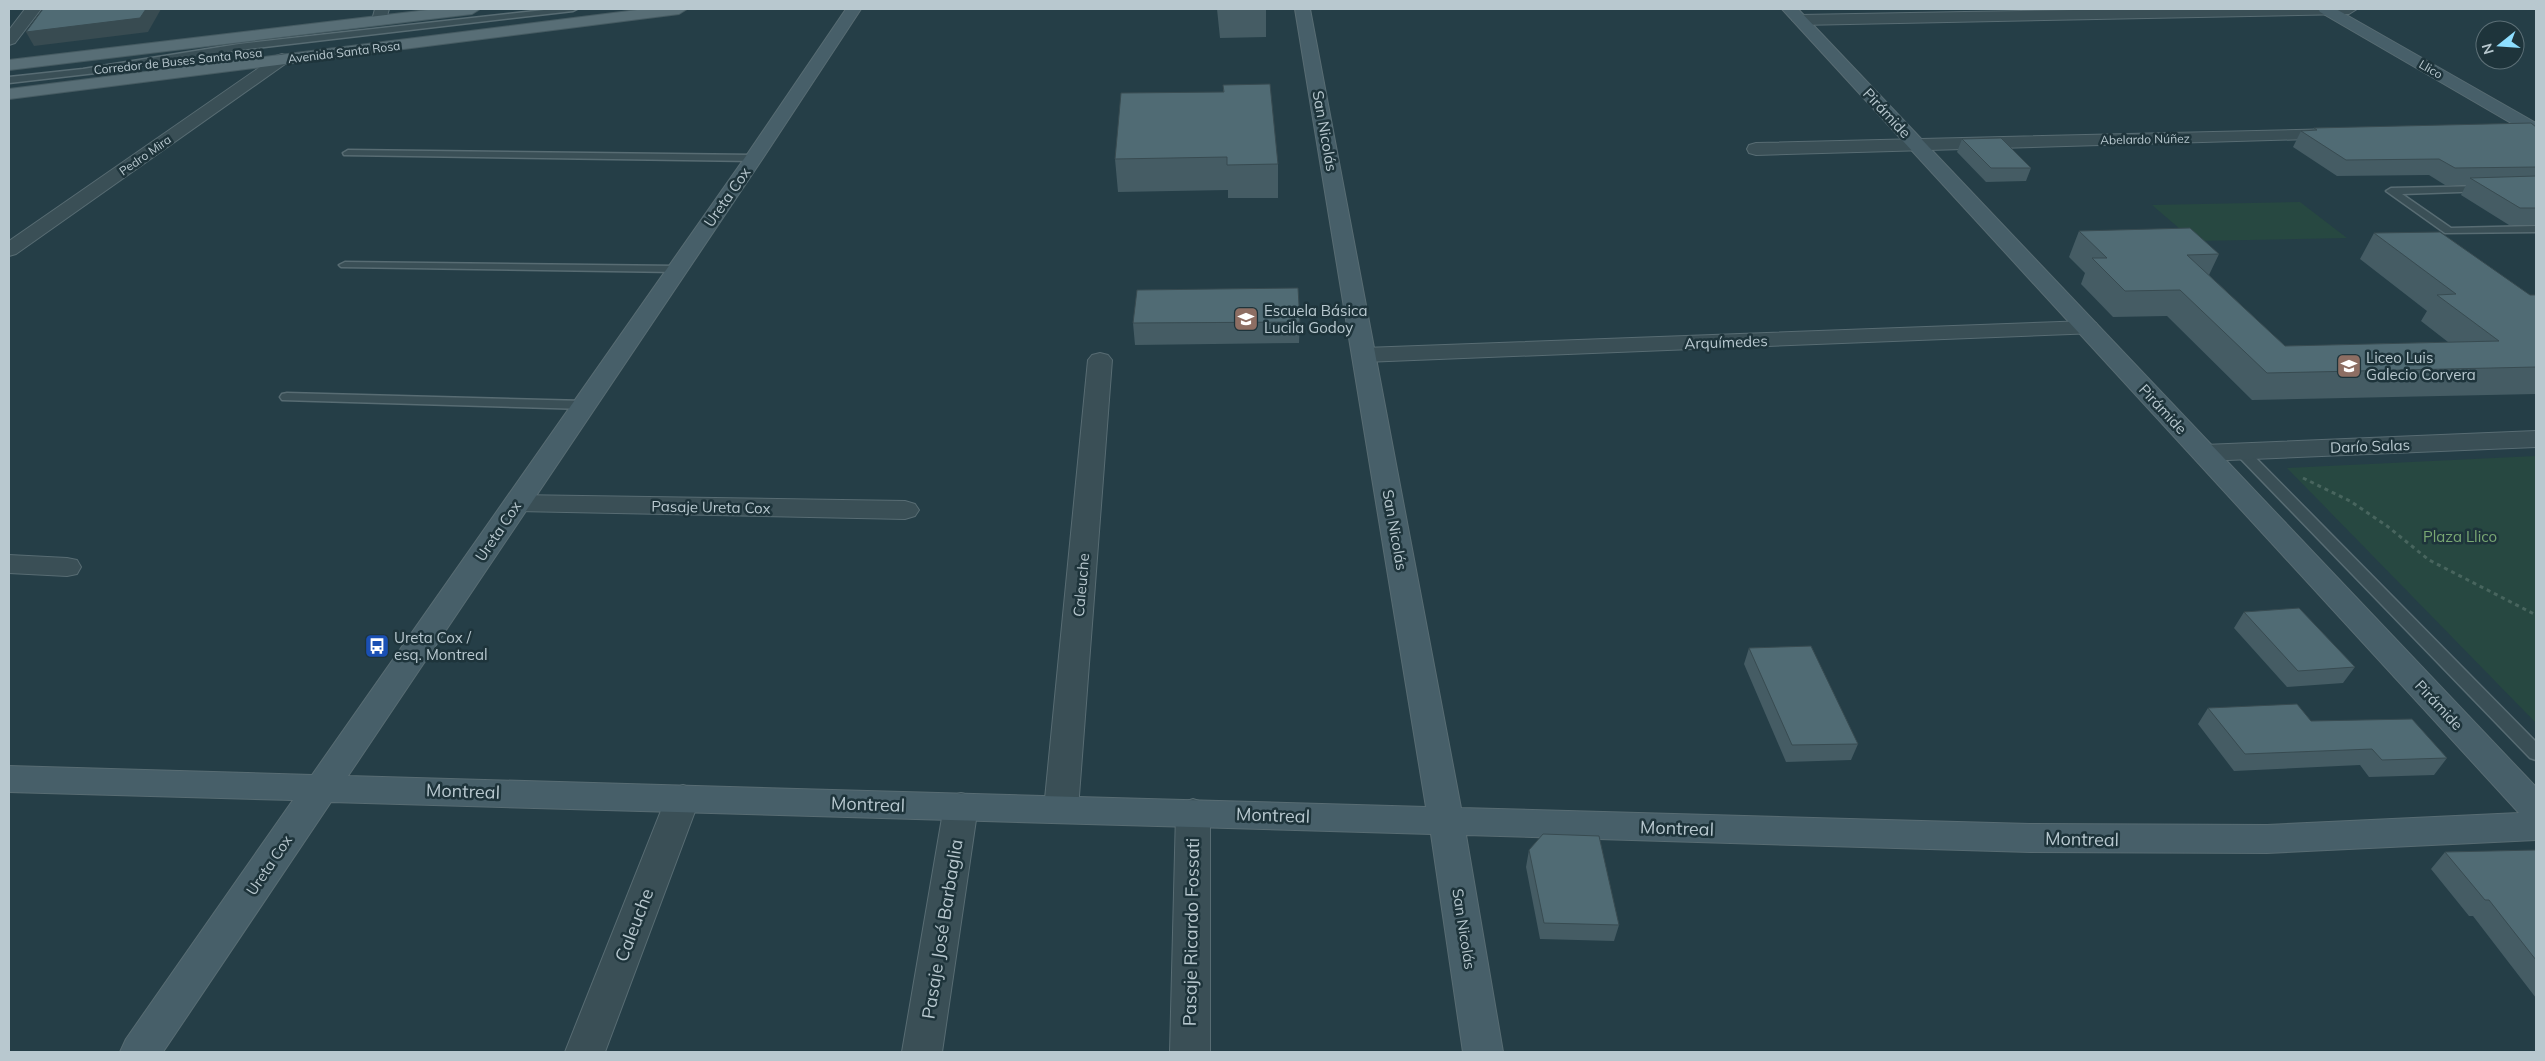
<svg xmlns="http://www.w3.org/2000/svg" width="2545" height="1061" viewBox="0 0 2545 1061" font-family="Mulish,sans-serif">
  <rect width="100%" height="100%" fill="#253e47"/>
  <!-- green -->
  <path fill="#274841" d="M2300,202L2347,238L2194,241L2152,205Z
    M2536,456V723L2287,468Z"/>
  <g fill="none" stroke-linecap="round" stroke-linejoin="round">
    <defs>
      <path id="lane" d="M553,9H577L573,11L239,50L96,73L9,83V77L83,69L239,44Z
        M348,150L754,155L759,158L754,161L344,155L343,153Z
        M2484,186L2489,189L2488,191L2402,194L2451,228L2536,226V232L2445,233L2386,191L2391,188Z
        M345,262L677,266L683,269L677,272L341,267L339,265Z
        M287,393L585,401L592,405L585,409L282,400L280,397L282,394Z
        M2241,447L2246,448L2536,742V760L2530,758L2236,454L2234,451Z"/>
      <path id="street" d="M25,9H41L15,43L9,45V30Z
        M375,9H389L385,23H375L372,20Z
        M2132,9H2357L2349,14L1800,25L1792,20L1800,15Z
        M282,54L288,56L290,59L288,62L16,254L9,256V241L276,56Z
        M2337,129L2343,130L2346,134L2343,138L1756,155L1749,153L1747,149L1749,145L1756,143Z
        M2088,321L2096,323L2099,328L2096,333L1364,362L1356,360L1352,355L1356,350L1364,348Z
        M1100,353L1108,355L1112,360L1078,809L1073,819L1061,823L1049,819L1044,809L1088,360L1092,355Z
        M2536,431V447L2204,461L2195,458L2191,453L2195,448L2204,445Z
        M517,495L905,501L915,504L919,510L915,516L905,519L517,511L508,509L504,503L508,497Z
        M9,555L67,558L77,560L81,567L77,574L67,576L9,573Z
        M683,785L695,789L700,798L605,1052H565L666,798L671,789Z
        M961,793L973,796L978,806L942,1052H902L944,806L949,796Z
        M1193,799L1205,803L1210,813V1052H1170L1176,813L1181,803Z"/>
      <path id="secondary" d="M846,9H861L763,158L348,776L1426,807L1295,9H1310L1461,808L2030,824L2267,825L2519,813L1782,9H1798L2536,787V840L2267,853L2030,852L1466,835L1503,1052H1463L1431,834L331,802L163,1052H120L126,1039L293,800L9,792V766L312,775L746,156Z
        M2318,9H2336L2536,123V135L2530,134L2320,12Z"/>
      <path id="primary" d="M436,9H480L472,14L9,70V60Z
        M645,9H687L679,14L9,99V89Z"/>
    </defs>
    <!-- lane casing -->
    <use href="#lane" stroke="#586c73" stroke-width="3"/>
    <!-- street casing -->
    <use href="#street" stroke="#586c73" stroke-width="2"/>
    <!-- secondary casing -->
    <use href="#secondary" stroke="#586c73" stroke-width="2"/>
    <!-- primary casing -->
    <use href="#primary" stroke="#465b62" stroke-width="2"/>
    <!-- path -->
    <path stroke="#48655e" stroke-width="3" stroke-dasharray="4 4" stroke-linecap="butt" d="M2303,478L2350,501L2387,526L2429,560L2536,615"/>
    <!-- lane -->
    <use href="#lane" fill="#3a4f56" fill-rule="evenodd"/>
    <!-- street -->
    <use href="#street" fill="#3a4f56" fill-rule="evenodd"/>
    <!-- secondary -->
    <use href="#secondary" fill="#475f69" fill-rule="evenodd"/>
    <!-- primary -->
    <use href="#primary" fill="#586e76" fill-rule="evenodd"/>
  </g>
  <!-- wall -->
  <path fill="#455c64" d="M1217,9H1266V37L1220,38Z
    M1223,85L1278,164V198H1228V190L1118,192L1115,159L1223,92Z
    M2536,127V225H2509L2461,195L2466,185H2445L2429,175L2337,176L2293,147L2301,131L2312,130L2314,128Z
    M1962,139L2031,168L2026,181L1986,182L1957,152Z
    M2079,231L2219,254L2209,275L2285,346L2448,342L2421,321L2427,311L2360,259L2374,233L2530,295H2536V394L2252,400L2167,316L2113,317L2081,284L2085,273L2069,257Z
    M1300,322L1299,343L1135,345L1133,323Z
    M2244,612L2355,667L2343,683L2287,687L2234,628Z
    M1749,648L1858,744L1851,760L1786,762L1744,664Z
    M2208,708L2311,721L2447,758L2434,775L2369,777L2360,765L2234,771L2198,724Z
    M1529,850L1619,925L1614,941L1540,939L1526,867Z
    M2536,850V998L2473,916H2469L2431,869L2445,852Z"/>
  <!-- shaded-wall -->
  <path fill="#384b51" d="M146,9H161L148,32L34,46L26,32Z"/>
  <!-- building -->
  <path fill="#506b74" stroke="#384b51" d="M43,9H146L140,18L26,32Z
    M1270,84L1278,164L1227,165V157L1115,159L1121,93L1224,92L1223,85Z
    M2531,123L2536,127V167L2455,168L2439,159L2346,160L2301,131L2317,130L2314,128Z
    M2001,138L2031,168H1991L1962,139Z
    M2536,176V208H2520L2470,178Z
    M2190,228L2219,254L2187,255L2285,346L2499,341L2437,295L2456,294L2374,233L2440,232L2530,295H2536V367L2267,373L2180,290L2125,291L2092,258H2107L2079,231Z
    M1298,288L1300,322L1133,323L1137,290Z
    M2299,608L2355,667L2298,671L2244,612Z
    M1811,646L1858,744L1792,745L1749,648Z
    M2297,704L2311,721L2412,719L2447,758L2382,760L2372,749L2245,754L2208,708Z
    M1543,834L1599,836L1619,925L1544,923L1529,850Z
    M2536,850V960L2489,900H2485L2445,852Z"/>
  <!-- icons -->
  <defs>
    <symbol id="school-square" viewBox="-11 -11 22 22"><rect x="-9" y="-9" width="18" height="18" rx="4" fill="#8d6e63" stroke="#1e343b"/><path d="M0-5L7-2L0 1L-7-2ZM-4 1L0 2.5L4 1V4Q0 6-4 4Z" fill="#fff"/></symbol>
    <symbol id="bus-square" viewBox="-11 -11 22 22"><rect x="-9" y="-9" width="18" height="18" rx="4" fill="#1a4fb4" stroke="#1e343b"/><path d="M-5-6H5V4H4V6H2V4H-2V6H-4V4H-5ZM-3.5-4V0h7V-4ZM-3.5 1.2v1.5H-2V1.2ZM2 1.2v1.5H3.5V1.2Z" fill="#fff"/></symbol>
  </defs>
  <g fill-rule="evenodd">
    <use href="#school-square" x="1232" y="305" width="28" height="28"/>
    <use href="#school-square" x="2335" y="352" width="28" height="28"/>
    <use href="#bus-square" x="363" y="632" width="28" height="28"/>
  </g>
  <g text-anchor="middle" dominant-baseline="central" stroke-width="5" stroke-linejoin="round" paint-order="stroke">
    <!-- far-street labels -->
    <g font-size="12" fill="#b8c8cf" stroke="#1e343b">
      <text transform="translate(344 52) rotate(-7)">Avenida Santa Rosa</text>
      <text transform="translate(178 61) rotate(-6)">Corredor de Buses Santa Rosa</text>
      <text transform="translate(2431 69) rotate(30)">Llico</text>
      <text transform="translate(2145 139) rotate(-1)">Abelardo Núñez</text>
      <text transform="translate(145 155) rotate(-35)">Pedro Mira</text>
    </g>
    <!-- street labels -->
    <g font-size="15" fill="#b8c8cf" stroke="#1e343b">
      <text transform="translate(1887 113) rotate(47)">Pirámide</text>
      <text transform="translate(1325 131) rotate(80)">San Nicolás</text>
      <text transform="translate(727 197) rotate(-55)">Ureta Cox</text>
      <text transform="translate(1726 342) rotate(-2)">Arquímedes</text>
      <text transform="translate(2163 409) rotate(47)">Pirámide</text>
      <text transform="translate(2370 446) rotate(-2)">Darío Salas</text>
      <text transform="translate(711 507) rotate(1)">Pasaje Ureta Cox</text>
      <text transform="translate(1395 530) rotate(80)">San Nicolás</text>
      <text transform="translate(498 531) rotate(-56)">Ureta Cox</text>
      <text transform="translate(1081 585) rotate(-85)">Caleuche</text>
      <text transform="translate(2439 705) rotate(47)">Pirámide</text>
      <text transform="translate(269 865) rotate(-56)">Ureta Cox</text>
      <text transform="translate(1464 929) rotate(81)">San Nicolás</text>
    </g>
    <!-- poi labels -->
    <g font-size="15" fill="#b8c8cf" stroke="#1e343b" text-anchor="start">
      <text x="1264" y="310">Escuela Básica<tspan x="1264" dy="17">Lucila Godoy</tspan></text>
      <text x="2366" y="357">Liceo Luis<tspan x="2366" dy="17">Galecio Corvera</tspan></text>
      <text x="394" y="637">Ureta Cox /<tspan x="394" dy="17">esq. Montreal</tspan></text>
    </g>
    <!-- park labels -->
    <g font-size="15" fill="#79a773" stroke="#1e343b">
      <text x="2460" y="536">Plaza Llico</text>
    </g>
    <!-- near-street labels -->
    <g font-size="18" fill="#b8c8cf" stroke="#1e343b">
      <text transform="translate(463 791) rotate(2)">Montreal</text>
      <text transform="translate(868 804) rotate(2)">Montreal</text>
      <text transform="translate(1273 815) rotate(2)">Montreal</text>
      <text transform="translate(1677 828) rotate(2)">Montreal</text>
      <text transform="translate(2082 839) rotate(1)">Montreal</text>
      <text transform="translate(634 925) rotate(-69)">Caleuche</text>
      <text transform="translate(942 929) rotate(-81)">Pasaje José Barbaglia</text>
      <text transform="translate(1191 932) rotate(-89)">Pasaje Ricardo Fossati</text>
    </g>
  </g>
  <!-- border -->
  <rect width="2545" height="1061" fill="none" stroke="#b8c8cf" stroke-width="20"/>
  <!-- north arrow -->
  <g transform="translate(2500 45) rotate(253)"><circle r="24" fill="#1e343b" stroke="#5c6f76"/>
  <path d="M0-4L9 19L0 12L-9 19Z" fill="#8ddeff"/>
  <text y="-8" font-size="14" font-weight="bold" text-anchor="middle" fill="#b8c8cf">N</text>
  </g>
</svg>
